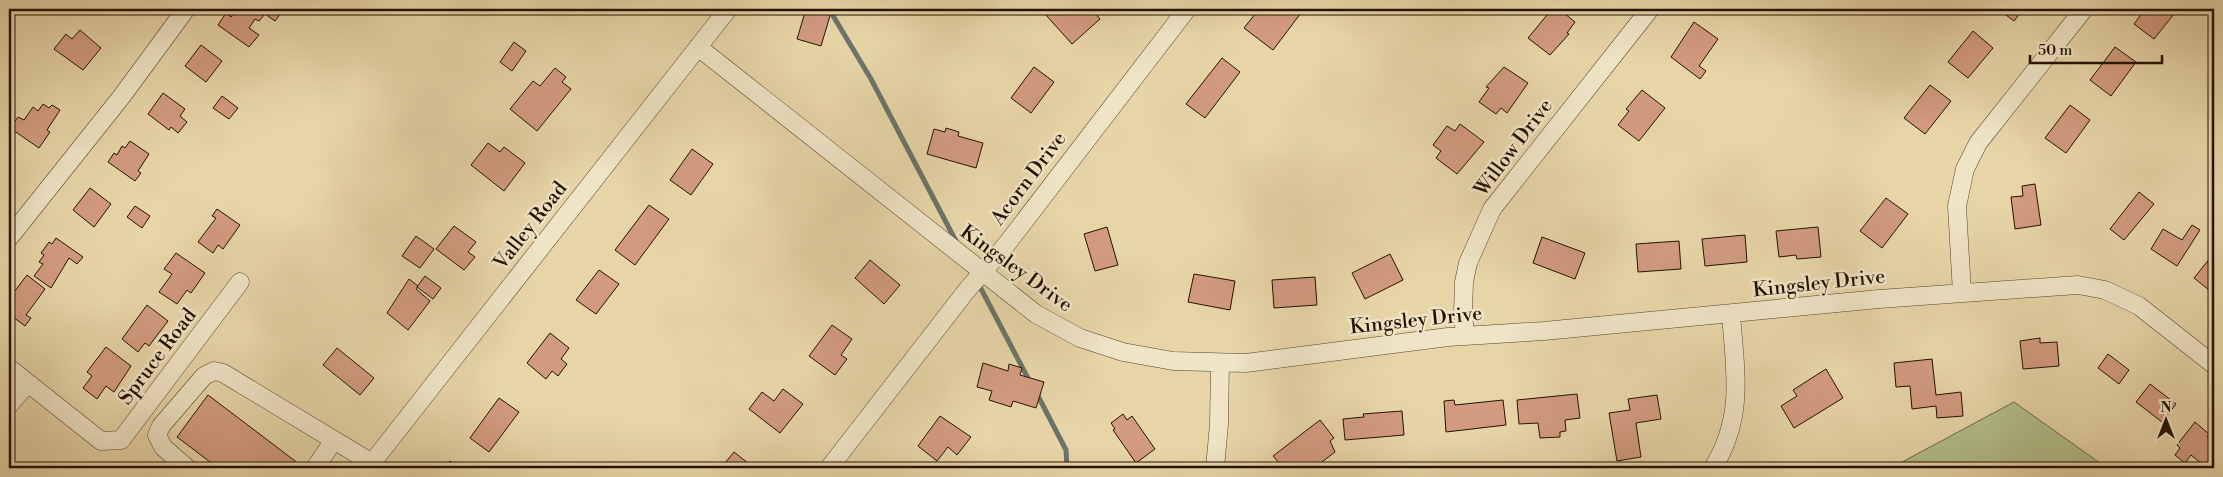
<svg xmlns="http://www.w3.org/2000/svg" width="2223" height="477" viewBox="0 0 2223 477" font-family="'Libre Bodoni',serif">
  <rect width="100%" height="100%" fill="#e7d5a8"/>
  <filter id="stains"><feTurbulence type="fractalNoise" baseFrequency=".004" numOctaves="4"/><feColorMatrix values="0 0 0 0 .2 0 0 0 0 .09 0 0 0 0 .02 0 0 0 .5 -.17"/></filter>
  <radialGradient id="worn" r=".72"><stop offset=".6" stop-color="#630" stop-opacity="0"/><stop offset="1" stop-color="#630" stop-opacity=".3"/></radialGradient>
  <!-- green -->
  <path fill="#b2be8a" stroke="#6b6845" d="M2014,402L2107,468H1891Z"/>
  <g fill="none" stroke-linecap="round" stroke-linejoin="round">
    <!-- stream -->
    <path stroke="#6a756a" stroke-width="5" d="M829,9L871,79L958,245
      M978,283L1030,382
      M1037,394L1066,450L1067,468"/>
  </g>
  <!-- building -->
  <path fill="#d29b80" stroke="#241200" d="M237,9H284L275,21L265,14L259,21L255,19L249,28L259,35L249,47L218,25L226,13L231,17Z
    M806,9H832L821,46L797,39Z
    M1051,9H1061L1066,15L1073,9H1092L1100,19L1072,44L1045,14Z
    M1259,9H1304L1273,50L1244,28Z
    M1552,9H1559L1575,22L1567,33L1569,34L1550,55L1528,38Z
    M1998,9H2023L2014,21Z
    M2145,9H2178L2154,39L2134,24Z
    M1694,22L1718,39L1699,66L1706,71L1700,79L1671,57Z
    M80,30L101,48L83,70L54,49L66,34L72,39Z
    M1973,31L1993,48L1968,78L1948,62Z
    M514,42L526,51L512,71L500,62Z
    M201,45L222,61L206,82L185,66Z
    M2115,47L2136,62L2111,96L2090,80Z
    M1222,58L1240,72L1205,118L1186,104Z
    M1034,67L1054,82L1031,113L1011,98Z
    M1504,67L1528,83L1507,113L1501,108L1496,114L1479,102L1489,88L1486,87Z
    M555,68L566,77L562,82L571,89L537,131L510,109L533,81L540,86Z
    M1930,85L1951,101L1925,134L1904,118Z
    M1642,90L1665,108L1639,141L1618,125L1629,111L1626,109Z
    M163,93L185,109L180,116L187,122L178,133L171,127L169,130L148,114Z
    M222,96L238,108L229,119L213,108Z
    M43,104L49,108L52,105L60,110L47,130L50,132L39,148L10,128L18,117L24,120L33,107L38,111Z
    M2070,105L2090,120L2066,153L2045,138Z
    M1460,124L1484,142L1457,174L1436,158L1441,151L1433,145L1447,126L1455,131Z
    M946,128L959,132L958,136L983,143L976,168L927,154L934,129L945,132Z
    M130,141L149,154L138,171L141,173L135,181L108,162L114,153L117,155L122,146L125,148Z
    M488,143L500,152L504,147L525,163L504,191L471,165Z
    M692,149L713,164L691,195L670,180Z
    M2035,184L2041,225L2015,229L2011,197L2023,196L2022,186Z
    M90,188L111,204L94,227L73,210Z
    M2139,192L2154,204L2124,240L2110,229Z
    M1886,198L1908,214L1882,248L1860,231Z
    M649,205L669,219L635,265L615,250Z
    M135,206L150,216L142,228L127,217Z
    M217,209L240,225L223,249L218,245L213,253L198,242L216,218L212,216Z
    M2192,225L2200,230L2177,266L2151,249L2163,229L2182,240Z
    M454,226L476,242L468,252L475,257L464,270L436,249Z
    M1107,227L1118,265L1095,271L1084,234Z
    M1818,227L1821,257L1797,259L1796,255L1779,257L1776,231Z
    M1745,235L1747,262L1705,266L1702,239Z
    M416,236L434,249L420,268L402,256Z
    M1542,237L1585,253L1575,279L1533,263Z
    M56,238L83,257L77,264L69,258L51,288L34,276L43,264L39,262L44,255L41,253L49,242L52,244Z
    M1679,241L1681,269L1638,272L1636,244Z
    M176,253L205,273L191,293L187,290L177,304L159,292L172,274L164,269Z
    M1390,254L1403,280L1365,299L1352,273Z
    M2211,257L2214,259V294L2194,278Z
    M870,260L900,285L884,304L855,278Z
    M599,270L619,284L596,314L576,300Z
    M1194,274L1235,281L1230,310L1188,302Z
    M27,275L45,289L26,315L31,318L25,326L9,314V294L12,290L14,292Z
    M425,276L441,288L433,299L417,287Z
    M1315,277L1317,305L1274,308L1272,280Z
    M409,279L418,286L416,289L430,301L408,330L387,313Z
    M147,305L168,321L149,346L145,343L138,352L122,339Z
    M832,325L852,339L841,355L847,359L835,375L809,356Z
    M550,333L569,348L561,359L567,364L558,376L552,371L546,379L527,363Z
    M2040,338V343L2057,342L2059,366L2023,369L2020,341Z
    M106,347L131,366L114,392L106,386L97,399L83,388L92,376L87,372Z
    M337,348L374,378L360,395L323,365Z
    M2108,354L2129,370L2119,384L2098,368Z
    M1932,359L1936,395L1961,392L1963,416L1937,418L1936,406L1912,409L1910,386L1896,387L1894,363Z
    M983,363L1008,371L1009,364L1022,368L1020,375L1044,382L1036,408L1013,401L1011,407L989,400L992,391L977,387Z
    M1826,369L1843,398L1794,428L1781,406L1797,396L1793,390Z
    M2150,384L2176,404L2162,422L2136,402Z
    M783,389L803,404L780,433L749,409L762,392L774,401Z
    M1577,394L1580,418L1565,420L1566,431L1560,432V437L1540,438L1538,423L1519,424L1517,400Z
    M208,395L303,467L302,468H218L177,437Z
    M1657,395L1661,419L1636,423L1641,457L1617,461L1609,413L1630,410L1628,399Z
    M499,398L519,412L489,452L470,438Z
    M1454,400L1455,405L1503,400L1506,425L1446,432L1444,401Z
    M1402,411L1404,435L1345,440L1343,419L1364,417L1363,414Z
    M1123,414L1127,420L1132,416L1155,449L1136,463L1113,430L1115,429L1111,423Z
    M940,416L971,437L957,455L948,447L937,461L918,446Z
    M1320,420L1334,438L1330,441L1335,452L1314,468H1306L1302,464L1297,468H1283L1273,456Z
    M2195,422L2209,434L2207,437L2214,443V457L2206,467L2191,455L2185,463L2175,455L2180,448L2177,445Z
    M734,452L753,467L752,468H721Z
    M450,461L459,468H444Z"/>
  <g fill="none" stroke-linecap="round" stroke-linejoin="round">
    <defs>
      <path id="minor" d="M698,47L1036,314L1080,338L1123,352L1173,361L1246,363L1448,337L1544,331L1879,299L2078,285L2105,290L2139,306L2214,365
        M9,238L122,96L186,9
        M1962,293L1957,206L1965,169L1978,143L2084,9
        M1465,336L1463,313L1464,282L1468,263L1492,209L1650,9
        M9,368L101,441L121,440L240,282
        M9,405L28,383
        M187,468L163,447L157,435L161,426L204,376L214,371L223,373L372,463
        M315,468L334,440
        M368,468L728,9
        M829,468L967,290L1006,245L1187,9
        M1215,468L1219,424L1220,363
        M1713,468C1745,416 1735,371 1731,314"/>
    </defs>
    <!-- minor casing -->
    <use href="#minor" stroke="#55432a" stroke-width="19"/>
    <!-- minor -->
    <use href="#minor" stroke="#efe4c6" stroke-width="18"/>
  </g>
  <g text-anchor="middle" dominant-baseline="central" stroke-width="5" stroke-linejoin="round" paint-order="stroke">
    <!-- street labels -->
    <g font-size="20" fill="#241200" stroke="#efe4c6">
      <text transform="translate(1514 148) rotate(-53)">Willow Drive</text>
      <text transform="translate(1029 179) rotate(-53)">Acorn Drive</text>
      <text transform="translate(531 226) rotate(-52)">Valley Road</text>
      <text transform="translate(1016 269) rotate(36)">Kingsley Drive</text>
      <text transform="translate(1819 284) rotate(-6)">Kingsley Drive</text>
      <text transform="translate(1416 321) rotate(-6)">Kingsley Drive</text>
      <text transform="translate(158 357) rotate(-53)">Spruce Road</text>
    </g>
  </g>
  <!-- margin -->
  <rect width="2223" height="477" fill="none" stroke="#e7d5a8" stroke-width="30"/>
  <rect x="10" y="10" width="2203" height="457" fill="none" stroke="#241200" stroke-width="2.5"/>
  <rect x="15" y="15" width="2193" height="447" fill="none" stroke="#241200"/>
  <!-- north arrow -->
  <g transform="translate(2166 420)" stroke="#efe4c6" stroke-width="4" paint-order="stroke">
  <path d="M0-4L9 19L0 12L-9 19Z" fill="#241200"/>
  <text y="-8" font-size="14" font-weight="bold" text-anchor="middle" fill="#241200">N</text>
  </g>
  <!-- scale -->
  <path d="M2030 55v8h132v-8" fill="none" stroke="#241200" stroke-width="2.5"/>
  <text x="2038" y="55" font-size="15" fill="#241200" stroke="#efe4c6" stroke-width="4" paint-order="stroke">50 m</text>
  <rect width="100%" height="100%" filter="url(#stains)"/>
  <rect width="100%" height="100%" fill="url(#worn)"/>
</svg>
